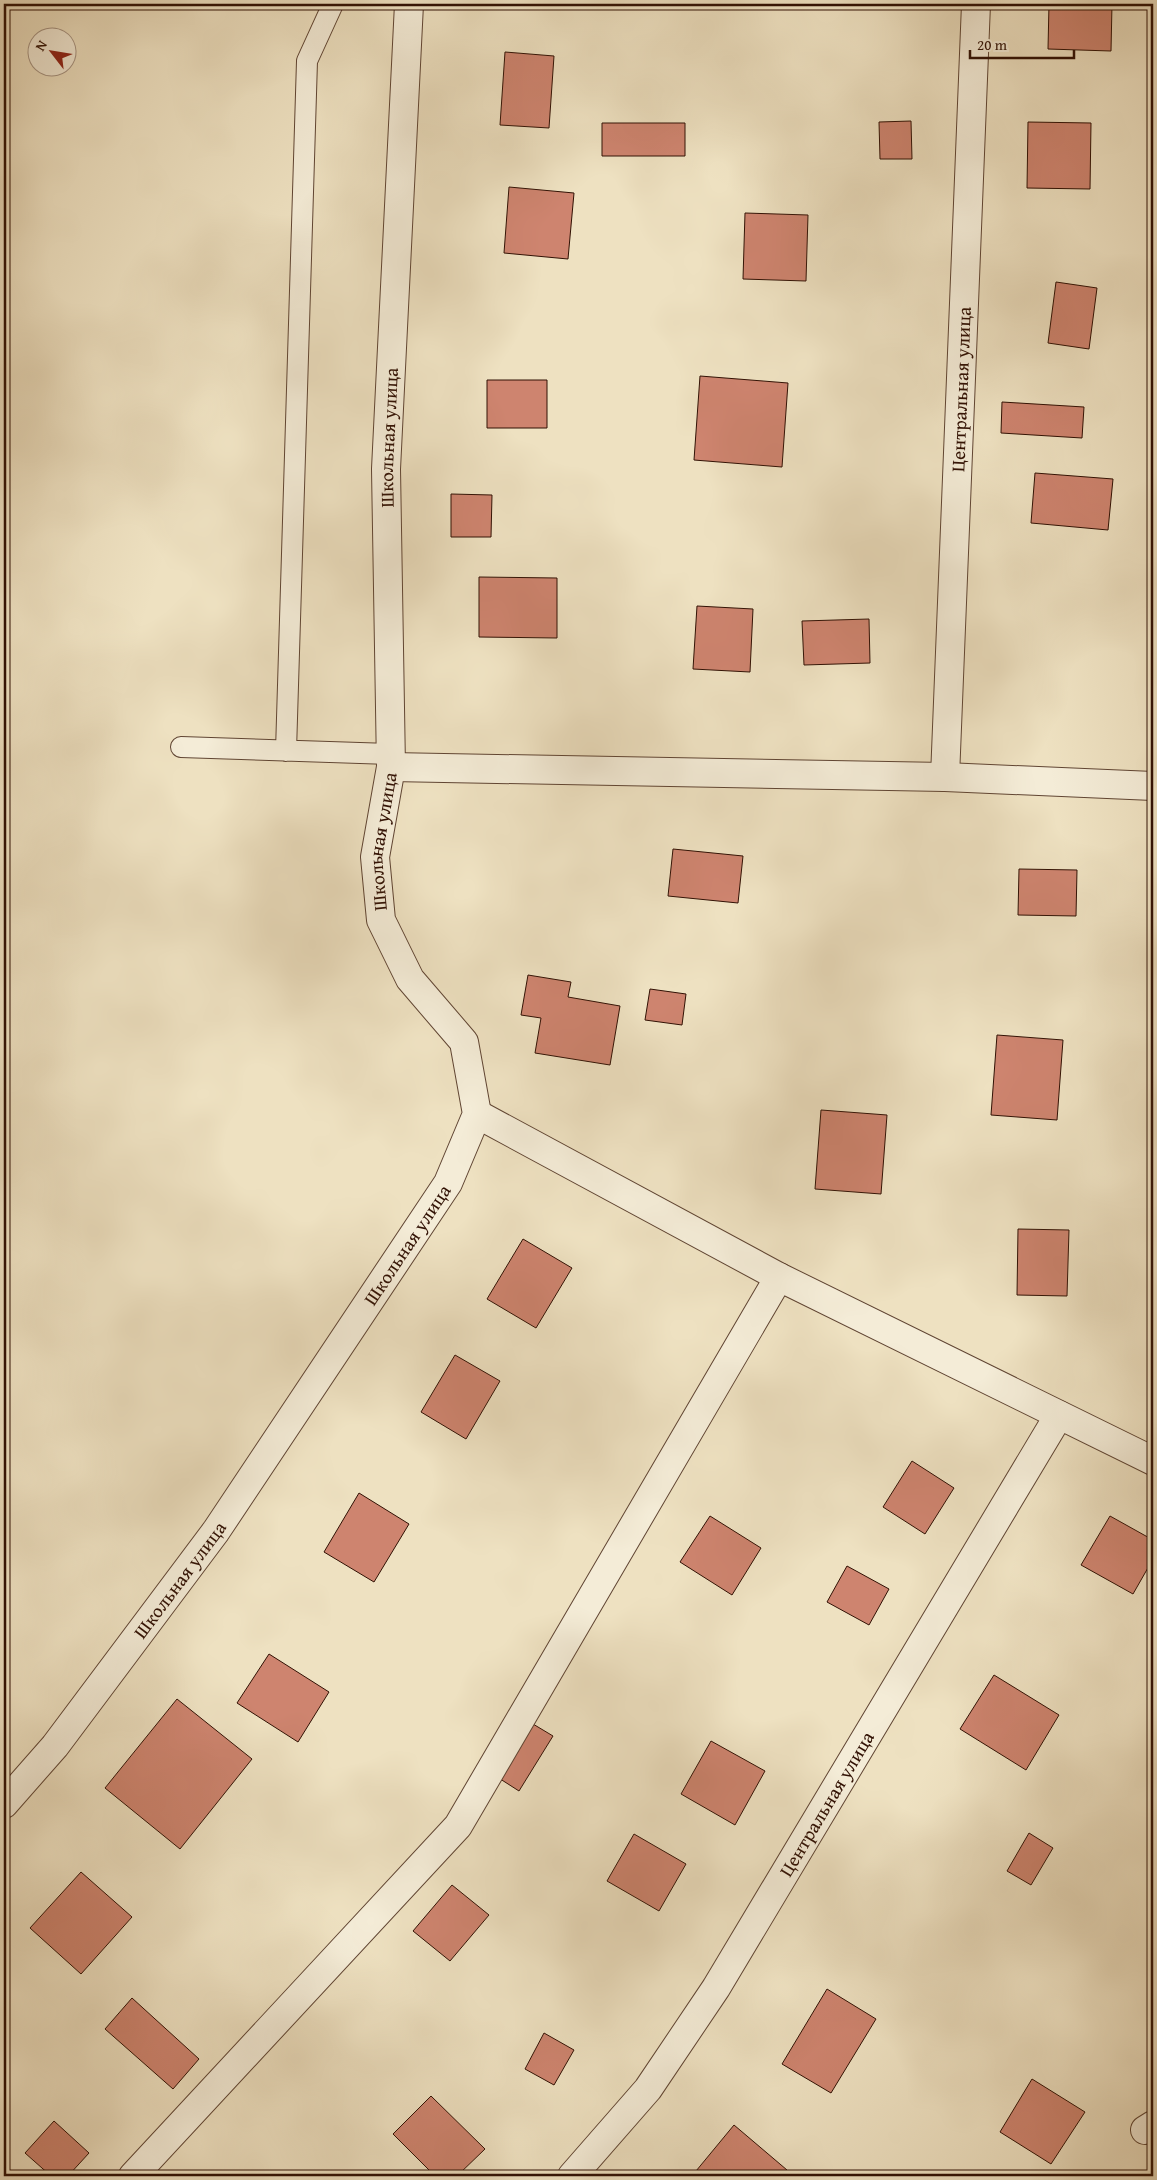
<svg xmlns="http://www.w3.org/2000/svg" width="1157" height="2180" viewBox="0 0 1157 2180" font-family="'Gentium Book Plus',serif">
  <rect width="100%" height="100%" fill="#eee1c1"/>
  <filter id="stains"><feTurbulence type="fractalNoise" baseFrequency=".004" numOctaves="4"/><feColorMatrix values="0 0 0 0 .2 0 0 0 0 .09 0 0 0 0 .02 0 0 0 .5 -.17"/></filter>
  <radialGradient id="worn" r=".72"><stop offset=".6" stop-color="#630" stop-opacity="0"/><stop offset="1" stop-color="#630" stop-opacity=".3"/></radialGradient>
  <!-- building -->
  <path fill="#ce846f" stroke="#311104" d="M1049,4H1112L1111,51L1048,49Z
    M505,52L554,56L549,128L500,125Z
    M911,121L912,159H880L879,122Z
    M1028,122L1091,123L1090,189L1027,188Z
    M602,123H685V156H602Z
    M509,187L574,193L568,259L504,253Z
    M745,213L808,215L806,281L743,279Z
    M1056,282L1097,288L1089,349L1048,343Z
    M700,376L788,383L782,467L694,460Z
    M487,380H547V428H487Z
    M1002,402L1084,407L1082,438L1001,433Z
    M1035,473L1113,479L1108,530L1031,523Z
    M451,494L492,495L491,537H451Z
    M479,577L557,578V638L479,637Z
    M697,606L753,609L750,672L693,669Z
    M869,619L870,663L804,665L802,621Z
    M673,849L743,856L738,903L668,896Z
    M1019,869L1077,870L1076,916L1018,915Z
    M528,975L571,982L568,997L620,1006L610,1065L535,1053L541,1018L521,1015Z
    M650,989L686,994L682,1025L645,1020Z
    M997,1035L1063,1040L1057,1120L991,1115Z
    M821,1110L887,1115L881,1194L815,1189Z
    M1018,1229L1069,1230L1067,1296L1017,1295Z
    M523,1239L572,1268L536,1328L487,1299Z
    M455,1355L500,1381L466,1439L421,1412Z
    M912,1461L954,1488L925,1534L883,1507Z
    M359,1493L409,1524L374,1582L324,1552Z
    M710,1516L761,1548L732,1595L680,1562Z
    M1110,1516L1153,1540V1559L1133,1594L1081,1565Z
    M847,1566L889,1589L869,1625L827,1602Z
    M269,1654L329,1692L298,1742L237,1703Z
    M994,1675L1059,1715L1026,1770L960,1729Z
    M177,1699L252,1759L180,1849L105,1788Z
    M528,1721L553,1736L519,1791L494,1775Z
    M711,1741L765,1771L735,1825L681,1794Z
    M1029,1833L1053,1848L1031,1885L1007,1871Z
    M634,1834L686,1864L659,1911L607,1881Z
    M81,1872L132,1917L81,1974L30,1928Z
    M452,1885L489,1915L450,1961L413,1931Z
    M827,1989L876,2019L831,2093L782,2064Z
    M132,1998L199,2059L173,2089L105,2029Z
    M544,2033L574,2050L554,2085L525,2069Z
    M1032,2079L1085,2112L1051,2164L1000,2132Z
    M431,2096L485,2149L457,2176H435L393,2134Z
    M54,2121L89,2153L68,2176H51L25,2153Z
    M734,2125L787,2170L782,2176H702L696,2171Z"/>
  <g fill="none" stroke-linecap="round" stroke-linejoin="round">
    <defs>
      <path id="service" d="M181,747L390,754
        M286,751L307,61L333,4"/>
      <g id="minor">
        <path d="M391,767L945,777L1153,786"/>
        <path id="s1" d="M945,777L976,4"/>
        <path d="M779,1277L1153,1461"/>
        <path id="s2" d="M4,1804L55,1746L216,1531L448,1183L477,1114L464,1042L410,979L381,920L375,857L391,767L386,469L409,4"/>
        <path d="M1145,2130L1153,2125"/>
        <path d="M133,2176L458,1826L779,1277L477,1114"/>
        <path id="s3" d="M572,2176L648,2089L716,1988L1059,1415"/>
      </g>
    </defs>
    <!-- service casing -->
    <use href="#service" stroke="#604533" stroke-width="22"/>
    <!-- minor casing -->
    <use href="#minor" stroke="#604533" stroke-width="30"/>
    <!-- service -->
    <use href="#service" stroke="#f4ecd7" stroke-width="20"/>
    <!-- minor -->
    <use href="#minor" stroke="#f4ecd7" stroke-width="28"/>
  </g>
  <g text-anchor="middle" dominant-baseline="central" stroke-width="5" stroke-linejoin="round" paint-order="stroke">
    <!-- street labels -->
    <g font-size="19" fill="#311104" stroke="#f4ecd7">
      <text stroke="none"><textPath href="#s1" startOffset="388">Центральная улица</textPath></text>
      <text stroke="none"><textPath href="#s2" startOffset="1545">Школьная улица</textPath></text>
      <text stroke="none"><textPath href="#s2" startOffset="1140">Школьная улица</textPath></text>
      <text stroke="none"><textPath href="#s2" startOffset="690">Школьная улица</textPath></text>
      <text stroke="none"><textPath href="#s2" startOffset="285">Школьная улица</textPath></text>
      <text stroke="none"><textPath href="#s3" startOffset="452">Центральная улица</textPath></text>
    </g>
  </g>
  <!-- margin -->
  <rect width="1157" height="2180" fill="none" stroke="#eee1c1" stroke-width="20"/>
  <rect x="5" y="5" width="1147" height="2170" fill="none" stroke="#311104" stroke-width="2.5"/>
  <rect x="10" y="10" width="1137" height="2160" fill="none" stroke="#311104"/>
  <!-- north arrow -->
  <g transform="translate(52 52) rotate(301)"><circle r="24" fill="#f4ecd7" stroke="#a69483"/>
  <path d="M0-4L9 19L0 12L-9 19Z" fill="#8f2418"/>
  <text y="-8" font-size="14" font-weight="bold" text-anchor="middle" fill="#311104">N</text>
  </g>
  <!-- scale -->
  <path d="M970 50v8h104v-8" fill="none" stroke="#311104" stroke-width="2.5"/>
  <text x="977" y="50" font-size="15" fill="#311104" stroke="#f4ecd7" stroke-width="4" paint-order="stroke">20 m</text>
  <rect width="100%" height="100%" filter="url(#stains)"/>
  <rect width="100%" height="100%" fill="url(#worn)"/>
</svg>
